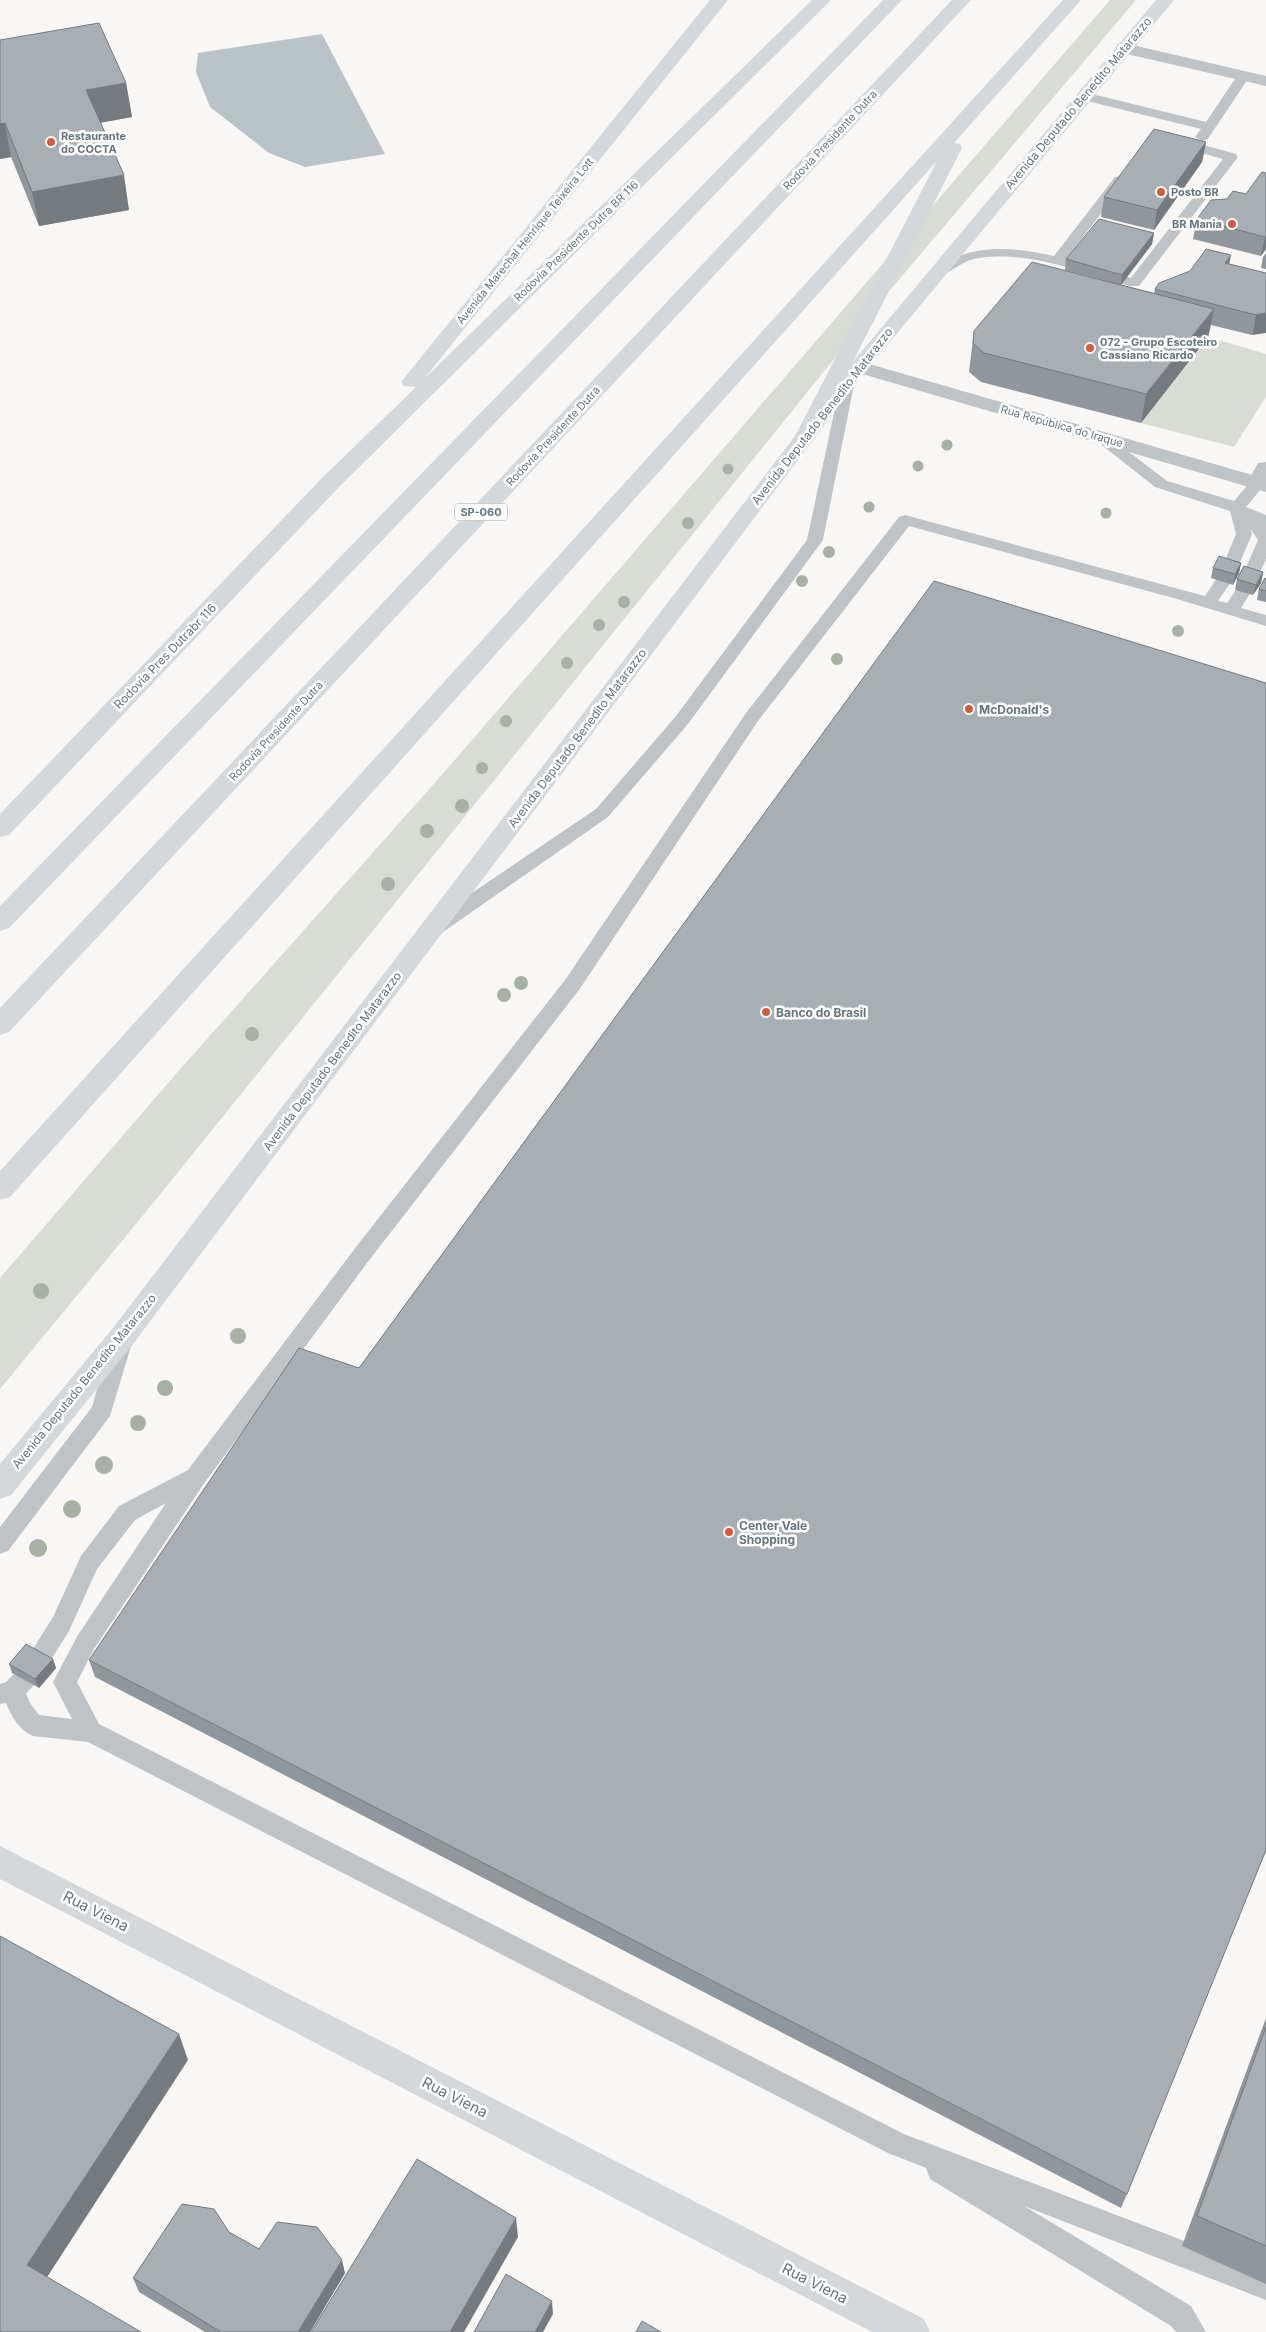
<svg xmlns="http://www.w3.org/2000/svg" width="1266" height="2332" viewBox="0 0 1266 2332" font-family="Inter,sans-serif">
  <rect width="100%" height="100%" fill="#f8f7f5"/>
  <!-- green -->
  <path fill="#d8dcd5" d="M1110,0H1136L880,302L145,1213L0,1389V1278L175,1075L447,769Z
    M1209,337L1266,354V397L1234,447L1141,423Z"/>
  <!-- water -->
  <path fill="#b9c3c7" d="M322,34L385,154L305,167L269,153L210,107L196,72L198,53Z"/>
  <g fill="none" stroke-linecap="round" stroke-linejoin="round">
    <!-- service -->
    <path fill="#bfc3c6" fill-rule="evenodd" d="M1244,72L1250,76L1207,140L1202,141L1195,137L1201,129L1079,99L1077,96L1084,92L1206,122L1239,73Z
      M1178,138L1236,154L1238,157L1139,286H1129C1082,272 1023,249 974,259C960,262 950,274 936,277L929,273C933,268 939,266 945,263C979,243 1017,248 1054,256L1115,177L1120,176L1127,180L1066,259L1131,278L1223,159L1173,145L1171,142Z
      M848,376L855,380L823,540L688,724L608,817L443,932L436,934L429,932L427,927L429,922L596,809L676,716L807,540L841,380Z
      M1103,434L1108,436L1167,481L1234,501L1252,480H1264L1266,483L1246,507L1266,515V559L1255,583H1243L1241,579L1258,540L1250,528L1252,534L1235,574H1223L1221,570L1236,534L1230,511L1155,487L1098,442L1095,439L1098,436Z
      M905,515L1205,596L1217,578H1229L1231,582L1218,601L1227,603L1237,588H1249L1251,592L1241,608L1266,615V626L1177,599L909,526L758,721L579,990L370,1259L205,1482L94,1649L77,1682L99,1724L904,2134L1266,2272V2300L1024,2206L1191,2306L1206,2332H1176L1171,2326L930,2179L926,2168L888,2153L88,1742L33,1736C19,1730 12,1717 6,1703L0,1704V1684L6,1682L23,1665L53,1617L81,1556L119,1506L188,1470L356,1247L565,980L746,713L899,517ZM166,1503L78,1635L53,1682L72,1719L39,1715L30,1703L26,1694L39,1679L69,1631L97,1569L135,1520Z
      M121,1334L128,1337L132,1343L110,1416L8,1551L0,1554V1527L92,1407L110,1343L114,1337Z"/>
    <!-- minor -->
    <path fill="#bfc3c6" fill-rule="evenodd" d="M1124,43L1266,76V86L1118,52L1115,48L1118,44Z
      M1266,462V487L1258,489L1250,488L1247,483L1258,463Z"/>
    <!-- tertiary -->
    <path fill="#bfc3c6" fill-rule="evenodd" d="M859,361L1266,479V492L852,371L849,367L852,363Z"/>
    <!-- secondary -->
    <path fill="#d4d8db" fill-rule="evenodd" d="M1156,0H1174L855,384L133,1344L11,1495L0,1499V1464L113,1328L841,376Z
      M0,1846L924,2319L930,2332H872L0,1879Z"/>
    <!-- primary -->
    <path fill="#d4d8db" fill-rule="evenodd" d="M710,0H728L424,379L812,0H831L338,488L9,835L0,837V814L322,478L416,387L404,386L401,382Z
      M1063,0H1081L954,143L960,144L962,148L812,442L805,444L798,442L794,438L937,161L10,1197L0,1200V1171Z"/>
    <!-- motorway -->
    <path fill="#d4d8db" fill-rule="evenodd" d="M883,0H902L9,928L0,931V906Z
      M952,0H971L9,1032L0,1035V1008Z"/>
  </g>
  <!-- trees -->
  <g fill="#a8b0a5">
    <circle cx="947" cy="445" r="5.5"/>
    <circle cx="918" cy="466" r="5.5"/>
    <circle cx="728" cy="469" r="5.5"/>
    <circle cx="869" cy="507" r="5.5"/>
    <circle cx="1106" cy="513" r="5.5"/>
    <circle cx="688" cy="523" r="6"/>
    <circle cx="829" cy="552" r="6"/>
    <circle cx="802" cy="581" r="6"/>
    <circle cx="624" cy="602" r="6"/>
    <circle cx="599" cy="625" r="6"/>
    <circle cx="1178" cy="631" r="6"/>
    <circle cx="837" cy="659" r="6"/>
    <circle cx="567" cy="663" r="6"/>
    <circle cx="506" cy="721" r="6"/>
    <circle cx="482" cy="768" r="6"/>
    <circle cx="462" cy="806" r="7"/>
    <circle cx="427" cy="831" r="7"/>
    <circle cx="388" cy="884" r="7"/>
    <circle cx="521" cy="983" r="7"/>
    <circle cx="504" cy="995" r="7"/>
    <circle cx="252" cy="1034" r="7"/>
    <circle cx="41" cy="1291" r="8"/>
    <circle cx="238" cy="1336" r="8"/>
    <circle cx="165" cy="1388" r="8"/>
    <circle cx="138" cy="1423" r="8"/>
    <circle cx="104" cy="1465" r="9"/>
    <circle cx="72" cy="1509" r="9"/>
    <circle cx="38" cy="1548" r="9"/>
  </g>
  <!-- wall -->
  <path fill="#90969b" d="M0,40L126,83L132,117L100,123L129,210L39,226L11,157L0,159Z
    M1206,142L1202,162L1154,230L1101,217L1104,197Z
    M1262,172L1266,249L1261,256L1193,239L1197,219L1227,199L1246,194Z
    M1154,233L1152,244L1121,285L1154,293L1155,289L1229,264L1266,273L1252,335L1211,325L1208,337L1141,423L981,382L969,372L974,331L1103,280L1065,270L1066,259Z
    M1266,253V269L1261,268L1263,257Z
    M1241,563L1239,573L1233,585L1211,578L1213,568Z
    M1263,572L1261,583L1253,595L1235,590L1237,579Z
    M1266,579V602L1257,600L1259,589Z
    M53,1659L56,1668L39,1688L12,1673L9,1664Z
    M89,1660L1127,2194L1121,2208L95,1677Z
    M1266,2018V2284L1182,2246Z
    M229,2232L259,2249L345,2273L310,2332H205L139,2292L133,2278Z"/>
  <!-- shaded-wall -->
  <path fill="#757a7e" d="M126,83L132,117L92,124L86,90Z
    M5,123L11,157L0,159V124Z
    M1206,142L1202,162L1154,230L1157,210Z
    M124,175L129,210L39,226L32,192Z
    M1154,233L1152,244L1121,285L1122,275Z
    M1266,235V249L1261,256L1265,237Z
    M1231,255L1227,275L1225,263Z
    M1214,309L1208,337L1141,423L1146,394Z
    M1266,313V333L1252,335L1256,315Z
    M1241,563L1239,573L1233,585L1235,574Z
    M1263,572L1261,583L1253,595L1256,585Z
    M53,1659L56,1668L39,1688L35,1679Z
    M179,2034L188,2060L40,2288L27,2265Z
    M516,2218L518,2237L464,2332H450Z
    M342,2260L345,2273L310,2332H298Z
    M552,2301L553,2314L543,2332H535Z"/>
  <!-- building -->
  <path fill="#a7aeb4" stroke="#757a7e" d="M99,23L126,83L86,90L124,175L32,192L5,123L0,124V40Z
    M1154,129L1206,142L1157,210L1104,197Z
    M1262,172L1266,173V235L1265,237L1197,219L1211,200L1227,199L1233,191L1246,194Z
    M1099,219L1154,233L1122,275L1066,259Z
    M1206,249L1231,255L1225,263L1266,273V313L1256,315L1155,289L1159,283L1190,271Z
    M1032,262L1214,309L1146,394L984,353L973,343L974,331Z
    M1219,556L1241,563L1235,574L1213,568Z
    M1244,566L1263,572L1256,585L1237,579Z
    M1265,578L1266,579V591L1259,589Z
    M934,581L1266,683V1850L1127,2194L89,1660L299,1348L359,1368Z
    M26,1644L53,1659L35,1679L9,1664Z
    M0,1936L179,2034L27,2265L141,2332H0Z
    M1266,2027V2246L1197,2216Z
    M417,2159L516,2218L450,2332H311Z
    M182,2204L214,2209L229,2232L259,2249L277,2222L317,2227L342,2260L298,2332H221L133,2278Z
    M506,2274L552,2301L535,2332H474Z
    M642,2321L661,2332H636Z"/>
  <!-- markers -->
  <g fill="#d05b3d" stroke="#fff" stroke-width="2">
    <circle cx="51" cy="142" r="5"/>
    <circle cx="1161" cy="192" r="5"/>
    <circle cx="1232" cy="224" r="5"/>
    <circle cx="1090" cy="348" r="5"/>
    <circle cx="969" cy="709" r="5"/>
    <circle cx="766" cy="1012" r="5"/>
    <circle cx="729" cy="1532" r="5"/>
  </g>
  <g text-anchor="middle" dominant-baseline="central" stroke-width="5" stroke-linejoin="round" paint-order="stroke">
    <!-- far-poi labels -->
    <g font-size="11" font-weight="bold" fill="#66747d" stroke="#fff" text-anchor="start">
      <text x="61" y="136">Restaurante<tspan x="61" dy="13">do COCTA</tspan></text>
      <text x="1171" y="192">Posto BR</text>
      <text x="1222" y="224" text-anchor="end">BR Mania</text>
      <text x="1100" y="342">072 - Grupo Escoteiro<tspan x="1100" dy="13">Cassiano Ricardo</tspan></text>
    </g>
    <!-- far-street labels -->
    <g font-size="11" fill="#66747d" stroke="#fff">
      <text transform="translate(830 140) rotate(-47)">Rodovia Presidente Dutra</text>
      <text transform="translate(525 241) rotate(-51)">Avenida Marechal Henrique Teixeira Lott</text>
      <text transform="translate(576 241) rotate(-44)">Rodovia Presidente Dutra BR 116</text>
      <text transform="translate(1062 426) rotate(16)">Rua República do Iraque</text>
      <text transform="translate(553 436) rotate(-47)">Rodovia Presidente Dutra</text>
      <text transform="translate(276 731) rotate(-47)">Rodovia Presidente Dutra</text>
    </g>
    <!-- shield labels -->
    <rect fill="#fff" stroke="#949ea4" stroke-width="1" x="455" y="503.5" width="52" height="17" rx="4"/>
    <g font-size="11" font-weight="bold" fill="#66747d">
      <text x="481" y="512">SP-060</text>
    </g>
    <!-- street labels -->
    <g font-size="12" fill="#66747d" stroke="#fff">
      <text transform="translate(1078 103) rotate(-50)">Avenida Deputado Benedito Matarazzo</text>
      <text transform="translate(822 416) rotate(-52)">Avenida Deputado Benedito Matarazzo</text>
      <text transform="translate(165 656) rotate(-46)">Rodovia Pres Dutrabr 116</text>
      <text transform="translate(577 738) rotate(-53)">Avenida Deputado Benedito Matarazzo</text>
      <text transform="translate(332 1061) rotate(-53)">Avenida Deputado Benedito Matarazzo</text>
      <text transform="translate(84 1381) rotate(-51)">Avenida Deputado Benedito Matarazzo</text>
    </g>
    <!-- poi labels -->
    <g font-size="12" font-weight="bold" fill="#66747d" stroke="#fff" text-anchor="start">
      <text x="979" y="709">McDonald's</text>
      <text x="776" y="1012">Banco do Brasil</text>
      <text x="739" y="1525">Center Vale<tspan x="739" dy="14">Shopping</tspan></text>
    </g>
    <!-- near-street labels -->
    <g font-size="15" fill="#66747d" stroke="#fff">
      <text transform="translate(96 1911) rotate(27)">Rua Viena</text>
      <text transform="translate(455 2097) rotate(27)">Rua Viena</text>
      <text transform="translate(815 2283) rotate(27)">Rua Viena</text>
    </g>
  </g>
</svg>
